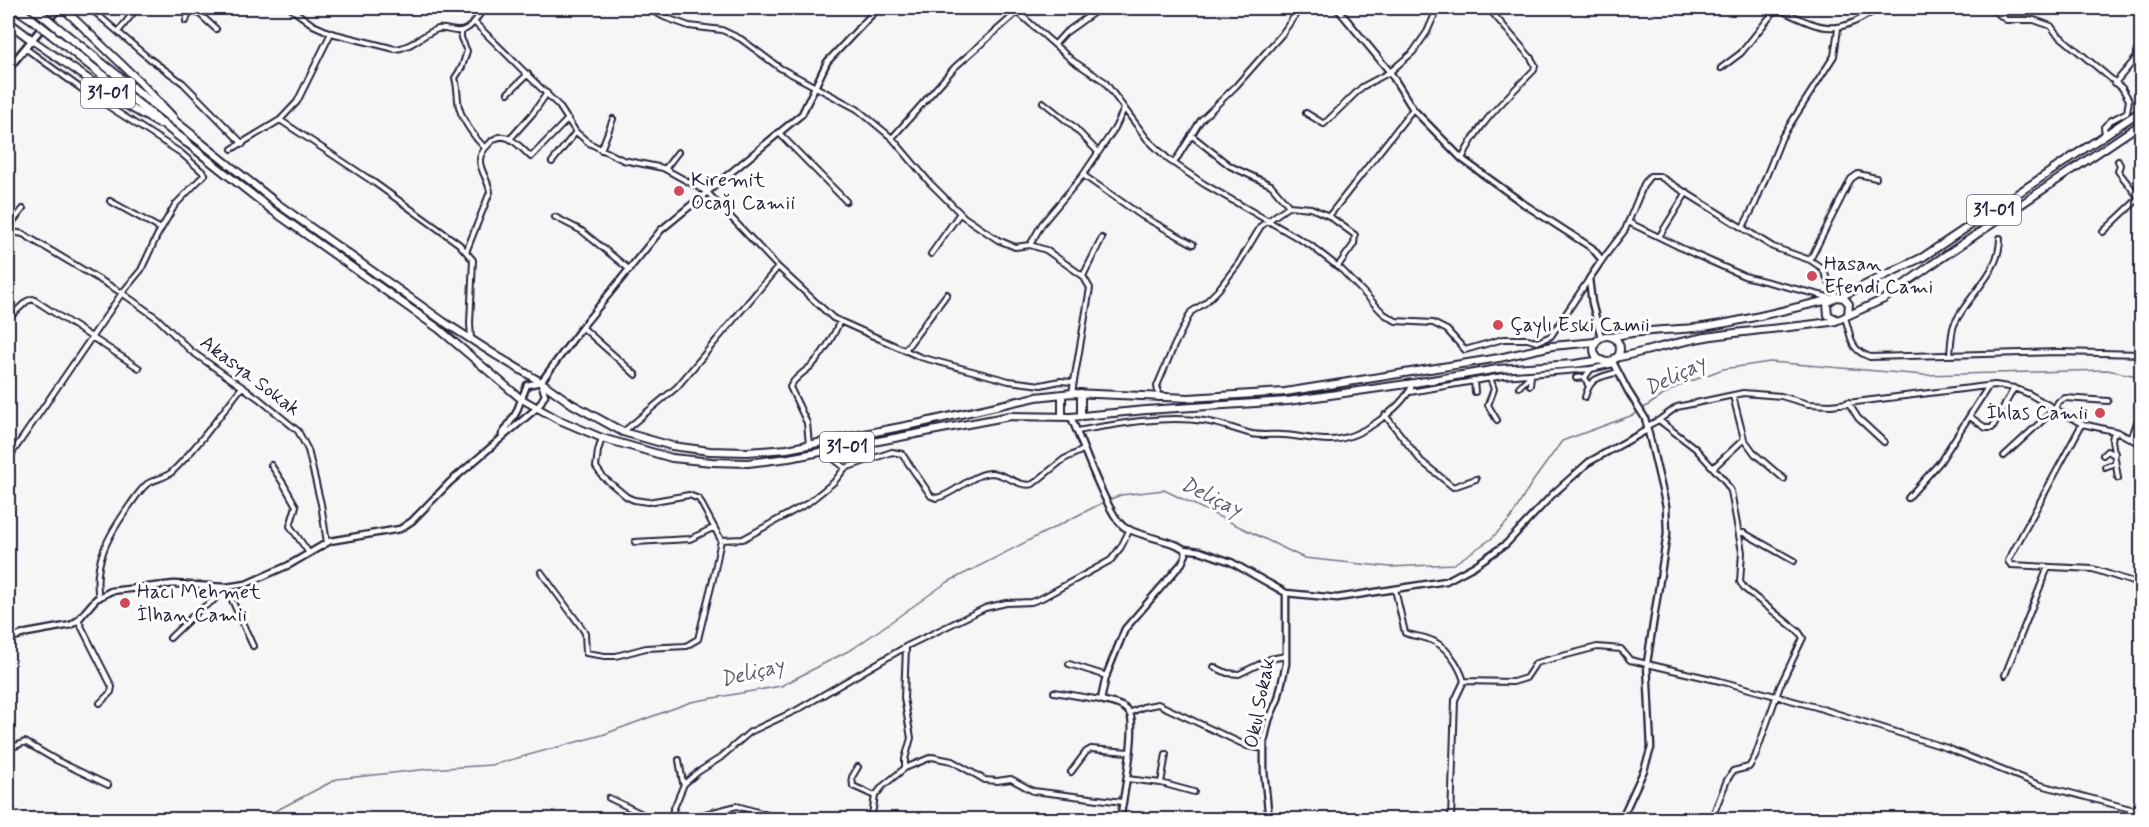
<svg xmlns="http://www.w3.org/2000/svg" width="2149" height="827" viewBox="0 0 2149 827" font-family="Mynerve,sans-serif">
  <rect width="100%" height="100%" fill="#f6f6f7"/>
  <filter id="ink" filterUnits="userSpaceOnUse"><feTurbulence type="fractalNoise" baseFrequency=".0167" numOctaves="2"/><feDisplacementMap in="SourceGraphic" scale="12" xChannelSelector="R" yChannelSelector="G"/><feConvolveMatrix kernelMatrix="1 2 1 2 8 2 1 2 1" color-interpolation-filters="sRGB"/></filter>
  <g filter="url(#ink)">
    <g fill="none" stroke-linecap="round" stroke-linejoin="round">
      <!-- stream -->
      <path stroke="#767685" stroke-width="1.5" d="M1108,500L1121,495L1164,490L1304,558L1390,567L1454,564L1491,539L1511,518L1531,484L1562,441L1633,415L1676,387L1723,369L1770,362L1924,375L2107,370L2142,377
        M258,820L337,779L429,769L492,765L602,735L691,702L781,686L854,648L946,583L1104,502"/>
      <defs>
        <path id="minor" d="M90,8L146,56L183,83L243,144
          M193,8L216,29
          M290,8L313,25L331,33L395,49C412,48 422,34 438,29C447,27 457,35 466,29C474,25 479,15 484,8
          M647,8L664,17L689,26L722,30L741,39L780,68L857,109L892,138L930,183L964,217L998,240L1015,247L1030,245L1046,250L1083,276L1090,288L1072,393
          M1013,8L1073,61L1104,81L1147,139L1169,160L1204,184L1310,245L1342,270L1384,314L1396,321L1433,323L1447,330L1465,350L1503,339H1528L1537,342L1551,336L1589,279
          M1776,8C1820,28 1835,39 1878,8
          M1991,8L2006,20H2034L2051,26L2056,33L2122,88L2129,100L2127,112L2110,121L2104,127L2105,134
          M1435,14L1441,8
          M186,21L190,8
          M474,22L559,106L576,132L589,143L623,160L663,168L707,192L778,267L833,318L920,357L1009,381L1041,385L1060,381L1072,382
          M461,31V38L467,51L462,67L455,78C458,88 457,98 459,107C463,122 475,138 485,148
          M118,32L137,8
          M1055,44L1065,33L1100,8
          M1721,68L1741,53L1777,8
          M2115,83L2137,57
          M508,93L528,74
          M1043,102L1073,126L1098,152
          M1306,113L1324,124L1362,87L1390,72L1413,52L1427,32L1435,14L1430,8
          M280,120L372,181L459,244L473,260L470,323L471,339
          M779,133L846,201
          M1191,135L1230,166L1271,185L1289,206
          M892,138L955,67L1022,8
          M510,139L534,112L547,93
          M232,149L280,120L297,102L331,33
          M601,150L613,119
          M1462,159C1478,123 1507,98 1534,70L1535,65L1531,58L1490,10V8
          M2118,161L2120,165L2118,171L2139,198
          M552,162L576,132
          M1174,163L1201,120L1236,86L1282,34L1296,14L1298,8
          M665,169L678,152
          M1083,175L1142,216L1193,244
          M110,201L161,229
          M1329,216L1355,235L1354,244L1338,266
          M555,217L582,231L630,270
          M1628,222L1694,254L1744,276L1832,298
          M1743,227L1755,204L1782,137L1834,56L1838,29
          M11,230V224L23,209
          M8,231L23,234L122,293L157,318L191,351L258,398L298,431L308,450L321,504L327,543
          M2103,232L2139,198L2142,201
          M1659,237L1687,192
          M1030,245L1042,224L1083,175L1115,128L1124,109
          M466,252L490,192C489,181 479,169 480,160C480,155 485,148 489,144C504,126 519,146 531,157L568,119
          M931,254L960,213
          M1602,260L1625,230L1644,184L1650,176H1659L1773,247L1810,260L1822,268L1836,296
          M1810,260L1851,179L1858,174L1876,178
          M1083,276L1102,238
          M8,312L13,314L27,301L33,299L139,368
          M1845,318C1852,337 1849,350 1870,357L2058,352L2142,354
          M582,327L636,375
          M905,350L947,294
          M1950,354C1951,345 1951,334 1954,325C1968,294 2000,274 2000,238
          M1585,377L1591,369L1614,364
          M1490,378L1494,389L1488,405L1497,420
          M1576,378L1585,377L1588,385
          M1474,381L1475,392
          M1530,385L1531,376
          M1519,387L1532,374
          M1410,392L1503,376L1591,369
          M1733,396L1744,439
          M1585,397C1591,376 1599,378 1618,372
          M1159,398L1157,386L1174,346L1191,312L1205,303L1218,290L1238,264L1261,226L1289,206L1311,208L1329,216L1413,109
          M1848,402L1858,418L1884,442
          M1385,415L1421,461L1453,487L1476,479
          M1970,417L1986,428H1992L2014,388
          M1660,421L1695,448L1724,480L1731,491L1742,552L1740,582L1745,589L1799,632L1803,638L1780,686L1755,757L1749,767L1733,771L1727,780L1711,820
          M2082,424L2008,561L2011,565L2093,569L2142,585
          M1647,426L1659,420L1677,407L1743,393L1781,396L1808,404L1831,405L1995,385L2014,388L2029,394L2082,424L2118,432L2142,445
          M1077,431C1117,424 1163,415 1204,421C1220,423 1236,430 1252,434C1263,436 1273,434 1284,435C1299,436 1314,440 1329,440C1358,440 1401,410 1413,384
          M623,432L677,387L778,267
          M2117,432L2113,435L2112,440L2118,478
          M2131,439L2140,414
          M809,445L807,423L790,387C795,376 806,372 814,363C826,350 833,337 840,321
          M2103,455L2107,451L2113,454L2115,453
          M2004,456L2055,409L2058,402L2065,398L2108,401
          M8,459L122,293L141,270L157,236L175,205L205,174L181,153L83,90L25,48
          M271,465L283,483L296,506L290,526L309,553
          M2105,467L2115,463
          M845,468L892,452L902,454L931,496L936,498C955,495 971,473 992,473C1006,474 1020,488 1033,484L1064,459L1083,450
          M1713,468L1744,439L1755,454L1784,479
          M1908,498L1940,462L1988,387
          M1739,533H1744L1794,561
          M721,540L743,539L808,503L834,482L845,468L835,460L832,450
          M635,542L690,539L713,528
          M541,572L582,628L585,633L586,653L605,656H616L646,648L686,646L698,639L713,579L721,540L699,499L689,495L648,502L634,500L627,497L603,477L596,467L598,451L602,438
          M226,587L253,646
          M1395,589L1405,633C1412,636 1420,636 1428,639C1446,644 1459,665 1464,681L1455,700L1451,820
          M99,598C92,562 110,533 130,505C135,498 140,490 147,484C155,479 165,478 172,472C198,447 220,415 242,387
          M78,620L112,687L111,692L100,703
          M170,638L198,611L214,600L222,587
          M1069,664L1107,676
          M1214,667L1227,673L1239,674L1270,659L1286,656
          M2005,675L2048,567
          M1464,681L1513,682L1526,678L1536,663L1597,647L1621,649L1630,660L1720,681L1816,707L1947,748L2037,784L2138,811
          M1054,692L1101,700
          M1129,713L1143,707L1158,704L1247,746L1264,749
          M8,749L25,742L56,760L108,785
          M679,760L683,783
          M858,767L852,777L853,786L875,796
          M905,768V759L911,738L904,698L906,647
          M1071,772L1086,752L1091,749L1129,752
          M1127,779L1161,783L1194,792
          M1161,783L1166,754
          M609,798L655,820
          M669,820L684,784L698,772L720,758L750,732L797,710L907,646L985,608L1006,603L1031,602L1042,598L1111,560L1121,547L1130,529
          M681,820L737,806L785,820
          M871,820L875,796L883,786L905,768L932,757L952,761L985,780L997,781L1011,779L1033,791L1123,802"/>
        <path id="tertiary" d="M1337,8L1390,72L1413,109L1462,159L1524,204L1592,248L1602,260L1589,279L1592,303L1601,337
          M1612,360L1628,391L1645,418L1666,506L1667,534L1647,663L1651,748L1644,770L1621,820
          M1071,417C1080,438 1108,516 1124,527C1137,535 1162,539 1177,545L1184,549L1186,554L1182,563L1125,629L1106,676L1101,700C1110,703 1125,704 1130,714C1137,729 1123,800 1120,820
          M502,435L516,413L527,385L541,382L582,327L661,230L802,114L827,62L878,8
          M1184,549L1200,551L1231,562L1286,593L1337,598L1446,581L1474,566L1506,544L1553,494L1589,462L1647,430
          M8,639L27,633L71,625L78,620L96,599L111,591L174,584L226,587L246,584L289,565L330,541L400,529L412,521L450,482L538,407L545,395L541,382
          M1269,820L1264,771V742L1269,720L1278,699L1286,664V593"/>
        <path id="secondary" d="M8,69L58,8"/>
        <path id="trunk" d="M63,8L139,81L173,117
          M32,40L126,105L159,124
          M189,133L278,204L444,322L497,356L541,382L572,404L623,432L672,446L710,451L747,452L787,449L921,423L1036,397L1072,393L1189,398L1285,392L1499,358L1552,346L1596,342
          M182,139L273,211L439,329L520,398L557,419L602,438L672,458L712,462L748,463L789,458L1010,416L1071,417L1146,410L1288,401L1414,383L1498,369L1574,364L1602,360
          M1840,297L1923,257L2142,110
          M1848,315L1849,304L1844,298L1836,297L1827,303L1828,315L1838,320L1884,299L1931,265L2142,123
          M1594 349a13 13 0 1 1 26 0a13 13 0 1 1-26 0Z
          M1612,337C1642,329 1672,331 1703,327C1746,321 1787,309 1829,300
          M1615,358C1645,352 1676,342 1706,337C1749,330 1793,328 1836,321
          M1081,393V416
          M1062,417V394
          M2138,820L2142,774"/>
        <path id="motorway" d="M15,8L33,20
          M8,22L32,40
          M58,28L192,135
          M52,35L186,142"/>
      </defs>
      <!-- minor casing -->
      <use href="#minor" stroke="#22223b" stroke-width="8"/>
      <!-- tertiary casing -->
      <use href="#tertiary" stroke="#22223b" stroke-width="9"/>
      <!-- secondary casing -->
      <use href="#secondary" stroke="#22223b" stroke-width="10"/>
      <!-- trunk casing -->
      <use href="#trunk" stroke="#22223b" stroke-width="10"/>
      <!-- motorway casing -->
      <use href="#motorway" stroke="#22223b" stroke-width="11"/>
      <!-- minor -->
      <use href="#minor" stroke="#fff" stroke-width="4"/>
      <!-- tertiary -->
      <use href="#tertiary" stroke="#fff" stroke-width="4.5"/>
      <!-- secondary -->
      <use href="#secondary" stroke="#fff" stroke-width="5"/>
      <!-- trunk -->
      <use href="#trunk" stroke="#fff" stroke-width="6"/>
      <!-- motorway -->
      <use href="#motorway" stroke="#fff" stroke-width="7"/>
      <defs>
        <path id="motorway-bridge" d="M39,12L58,28
          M33,20L52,35"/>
      </defs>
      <!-- motorway-bridge casing -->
      <use href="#motorway-bridge" stroke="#22223b" stroke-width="11" stroke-linecap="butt"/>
      <!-- motorway-bridge -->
      <use href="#motorway-bridge" stroke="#fff" stroke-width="7"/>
    </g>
  </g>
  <!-- markers -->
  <g fill="#d1495b" stroke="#fff" stroke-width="2">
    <circle cx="679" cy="191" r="6"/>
    <circle cx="1812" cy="276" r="6"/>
    <circle cx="1498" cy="325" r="6"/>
    <circle cx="2100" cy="413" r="6"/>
    <circle cx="125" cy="603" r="6"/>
  </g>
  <g text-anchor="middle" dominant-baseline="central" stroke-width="6" stroke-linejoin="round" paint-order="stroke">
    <!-- shield labels -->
    <g fill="#fff" stroke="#646476" stroke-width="1.5">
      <rect x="81" y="78" width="54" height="30" rx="4.5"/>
      <rect x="1967" y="195" width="54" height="30" rx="4.5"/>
      <rect x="820" y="432" width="54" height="30" rx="4.5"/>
    </g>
    <g font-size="18" font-weight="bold" fill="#22223b">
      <text x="108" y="93">31-01</text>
      <text x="1994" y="210">31-01</text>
      <text x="847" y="447">31-01</text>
    </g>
    <!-- poi labels -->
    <g font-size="20" fill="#22223b" stroke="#fff" text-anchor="start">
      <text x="691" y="180">Kiremit<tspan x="691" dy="23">Ocağı Camii</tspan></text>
      <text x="1824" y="264">Hasan<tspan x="1824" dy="23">Efendi Cami</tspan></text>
      <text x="1510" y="325">Çaylı Eski Camii</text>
      <text x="2088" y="413" text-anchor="end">İhlas Camii</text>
      <text x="137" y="592">Hacı Mehmet<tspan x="137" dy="23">İlhan Camii</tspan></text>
    </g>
    <!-- street labels -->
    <g font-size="20" fill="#22223b" stroke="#fff">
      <text transform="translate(250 376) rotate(37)">Akasya Sokak</text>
      <text transform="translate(1260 703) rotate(-79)">Okul Sokak</text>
    </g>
    <!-- water labels -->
    <g font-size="21" font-style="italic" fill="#5a5a6d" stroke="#fff">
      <text transform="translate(1675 376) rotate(-26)">Deliçay</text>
      <text transform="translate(1211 497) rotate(26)">Deliçay</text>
      <text transform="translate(752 673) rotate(-14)">Deliçay</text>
    </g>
  </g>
  <!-- margin -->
  <rect width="2149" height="827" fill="none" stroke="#fff" stroke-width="30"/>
  <rect x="15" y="15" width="2119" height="797" fill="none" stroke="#22223b" stroke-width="2" filter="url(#ink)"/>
</svg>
